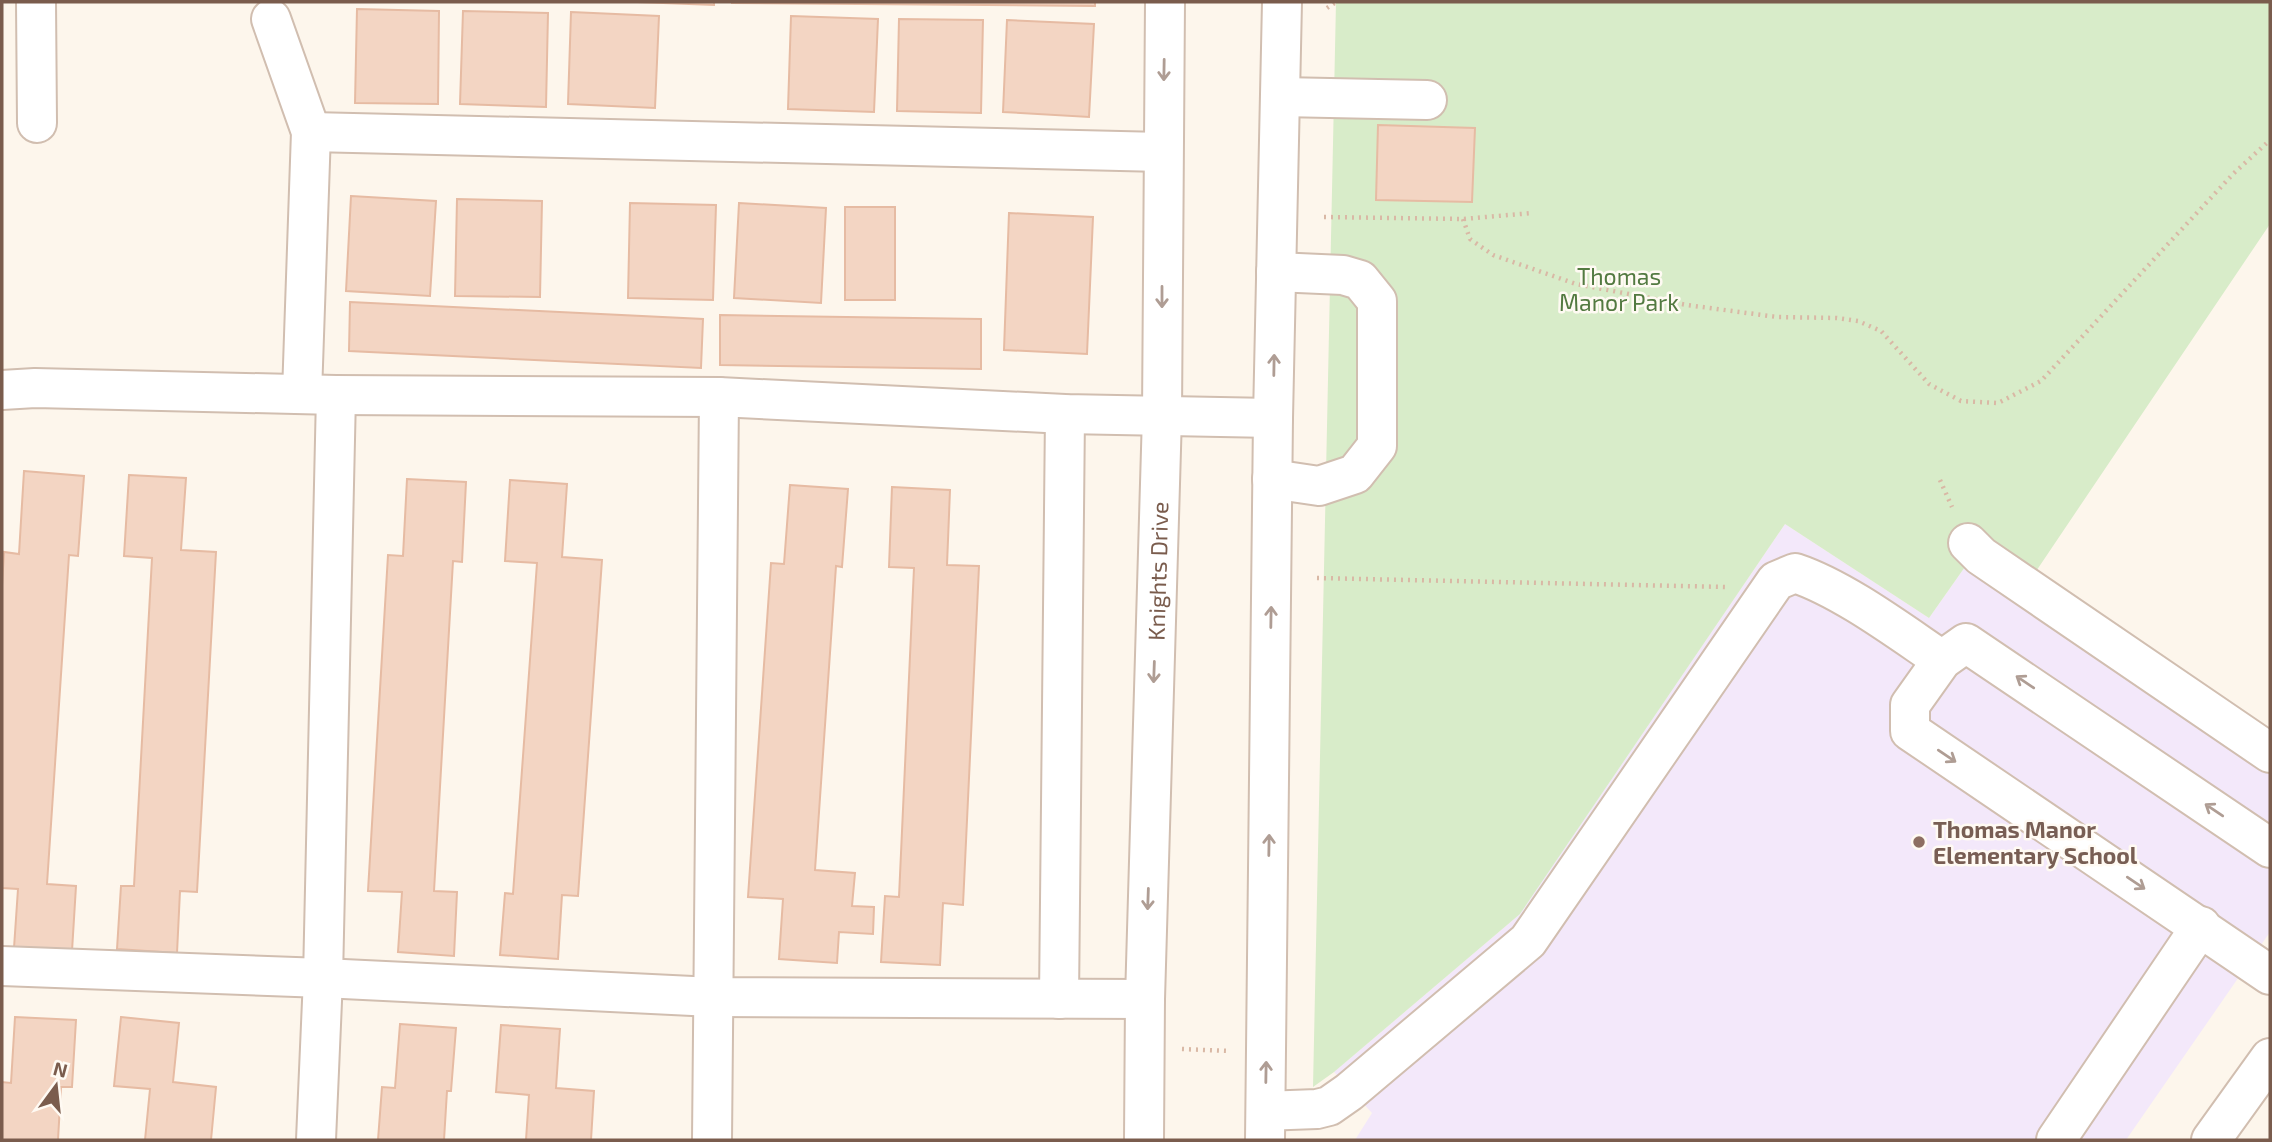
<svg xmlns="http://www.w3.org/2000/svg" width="2272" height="1142" viewBox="0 0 2272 1142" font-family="'Exo 2',sans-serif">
  <rect width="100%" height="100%" fill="#fdf6ec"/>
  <!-- education -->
  <path fill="#f3e8fa" d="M1785,524L1929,618L1967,564L2270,771V932L2126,1140H1355L1372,1113L1334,1072L1520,914Z"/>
  <!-- green -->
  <path fill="#d8ecc9" d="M1336,2H2270V224L2018,598L1967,564L1929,618L1785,524L1520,914L1334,1072L1313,1087Z"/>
  <!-- building -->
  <path fill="#f3d5c3" stroke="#e6bba3" stroke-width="2" d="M637,2H714V5Z
    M732,2H1095V6L732,3Z
    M357,9L439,11L438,104L355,103Z
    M463,11L548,13L546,107L460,104Z
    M571,12L659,16L655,108L568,104Z
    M791,16L878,19L874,112L788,109Z
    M899,19L983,20L981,113L897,111Z
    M1007,20L1094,24L1089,117L1003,112Z
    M1378,125L1475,128L1472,202L1376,200Z
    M351,196L436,201L430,296L346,291Z
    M457,199L542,201L540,297L455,296Z
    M630,203L716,205L713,300L628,298Z
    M739,203L826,208L821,303L734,298Z
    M845,207H895V300H845Z
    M1009,213L1093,217L1087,354L1004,350Z
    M350,302L703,319L701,368L349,351Z
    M720,315L981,319V369L720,365Z
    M24,471L84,476L78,556L69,555L47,884L76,886L72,951L14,948L18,889L2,888V586L4,552L19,554Z
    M129,475L186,478L181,550L216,552L197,892L180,891L177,953L117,949L121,886H134L152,558L124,556Z
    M407,479L466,482L462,562L453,561L434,891L457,892L454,956L398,952L402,892L368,891L388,555L403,556Z
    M510,480L567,484L562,557L602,560L578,896L562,895L558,959L500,955L505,893L513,894L537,563L505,561Z
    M790,485L848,489L842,567L836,566L815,870L855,873L852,906L874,907L873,934L839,932L837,963L779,959L783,899L748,897L771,563L784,564Z
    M892,487L950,490L947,565L979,566L963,905L943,903L940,965L881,962L885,896L899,897L914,568L889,567Z
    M15,1017L76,1020L72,1087H61L58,1140H2V1082L11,1083Z
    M121,1017L179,1023L173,1082L216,1087L211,1140H145L150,1089L114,1086Z
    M400,1024L456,1028L451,1091H447L444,1140H378L382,1087L395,1088Z
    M501,1025L560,1029L556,1088L594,1091L591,1140H526L529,1095L496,1092Z"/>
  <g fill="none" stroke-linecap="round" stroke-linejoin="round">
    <defs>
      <g id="minor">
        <path d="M36,2L37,123"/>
        <path d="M271,19L311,132L302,394"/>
        <path d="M1281,97L1427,100"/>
        <path d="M311,132L1162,152"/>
        <path d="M2,390L35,388L336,395L719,397L1065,414L1273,418"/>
        <path d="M1272,479L1319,486L1355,474L1377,446V301L1360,280L1343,275L1276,272"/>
        <path d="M1968,543L1981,556L2270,753"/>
        <path d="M2270,848L1966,643L1942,660L1910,705V731L2270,975"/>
        <path d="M2,966L323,978L713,997L1145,999"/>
        <path d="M1059,999L1065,414"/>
        <path d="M1266,1111L1317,1109L1329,1106L1349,1092L1528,941L1776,581L1795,573C1843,589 1899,631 1942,660"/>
        <path d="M316,1140L323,978L336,395"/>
        <path d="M712,1140L719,397"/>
        <path id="s1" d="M1144,1140L1145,999L1162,415L1165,2"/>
        <path d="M1265,1140L1273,418L1282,2"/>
        <path d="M2056,1140L2201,926"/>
        <path d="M2211,1140L2270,1058"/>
      </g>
    </defs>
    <!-- minor casing -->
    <use href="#minor" stroke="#d1beb0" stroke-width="42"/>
    <!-- path -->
    <path stroke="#d9b8a5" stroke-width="4.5" stroke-dasharray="2 5" stroke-linecap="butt" d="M1327,8L1336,2
      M1324,217L1463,219L1532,213
      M1463,219L1470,239L1493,255L1576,284L1687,305L1777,317L1837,318L1858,321L1881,331L1929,384L1961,401L1998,403L2041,381L2233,174L2270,140
      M1940,480L1952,507
      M1317,578L1726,587
      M1182,1049L1229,1051"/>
    <!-- minor -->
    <use href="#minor" stroke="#fff" stroke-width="38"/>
  </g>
  <!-- one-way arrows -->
  <defs><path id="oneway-shaft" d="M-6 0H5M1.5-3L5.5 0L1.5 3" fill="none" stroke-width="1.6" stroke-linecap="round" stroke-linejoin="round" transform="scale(1.75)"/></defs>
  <g stroke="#af9d94">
    <use href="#oneway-shaft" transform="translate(1164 70) rotate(91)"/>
    <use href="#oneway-shaft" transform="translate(1162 297) rotate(90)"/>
    <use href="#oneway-shaft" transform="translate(1274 365) rotate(-89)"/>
    <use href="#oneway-shaft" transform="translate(1271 617) rotate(-89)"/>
    <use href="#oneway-shaft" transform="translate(1154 672) rotate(92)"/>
    <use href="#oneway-shaft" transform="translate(2025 682) rotate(-146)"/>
    <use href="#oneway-shaft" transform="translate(1947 756) rotate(34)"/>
    <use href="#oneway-shaft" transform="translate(2214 810) rotate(-146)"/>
    <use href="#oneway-shaft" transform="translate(1269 845) rotate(-89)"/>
    <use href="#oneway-shaft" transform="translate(2136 883) rotate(34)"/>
    <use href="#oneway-shaft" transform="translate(1148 899) rotate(92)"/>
    <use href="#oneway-shaft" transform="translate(1266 1072) rotate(-89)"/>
  </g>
  <!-- markers -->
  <circle fill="#8d6e63" stroke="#fffaf3" stroke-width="2.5" cx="1919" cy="842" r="7"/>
  <g text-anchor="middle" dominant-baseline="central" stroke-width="5" stroke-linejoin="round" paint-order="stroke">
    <!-- park labels -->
    <g font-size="23" fill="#537a41" stroke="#fffaf3">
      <text x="1619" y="276">Thomas<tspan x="1619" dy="26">Manor Park</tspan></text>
    </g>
    <!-- street labels -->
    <g font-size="23" fill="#7a5c4d" stroke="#fffaf3">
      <text stroke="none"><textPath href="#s1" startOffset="569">Knights Drive</textPath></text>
    </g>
    <!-- education labels -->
    <g font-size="23" font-weight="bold" fill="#785e54" stroke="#fffaf3" text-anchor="start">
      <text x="1933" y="829">Thomas Manor<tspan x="1933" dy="26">Elementary School</tspan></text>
    </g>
  </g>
  <!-- border -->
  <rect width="2272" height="1142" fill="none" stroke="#7a5c4d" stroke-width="7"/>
  <!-- north arrow -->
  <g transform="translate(56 1086) rotate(15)" stroke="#fffaf3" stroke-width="5" paint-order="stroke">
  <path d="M0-5L12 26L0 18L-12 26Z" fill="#7a5c4d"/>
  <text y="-10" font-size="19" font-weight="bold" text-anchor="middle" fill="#7a5c4d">N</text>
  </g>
</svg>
